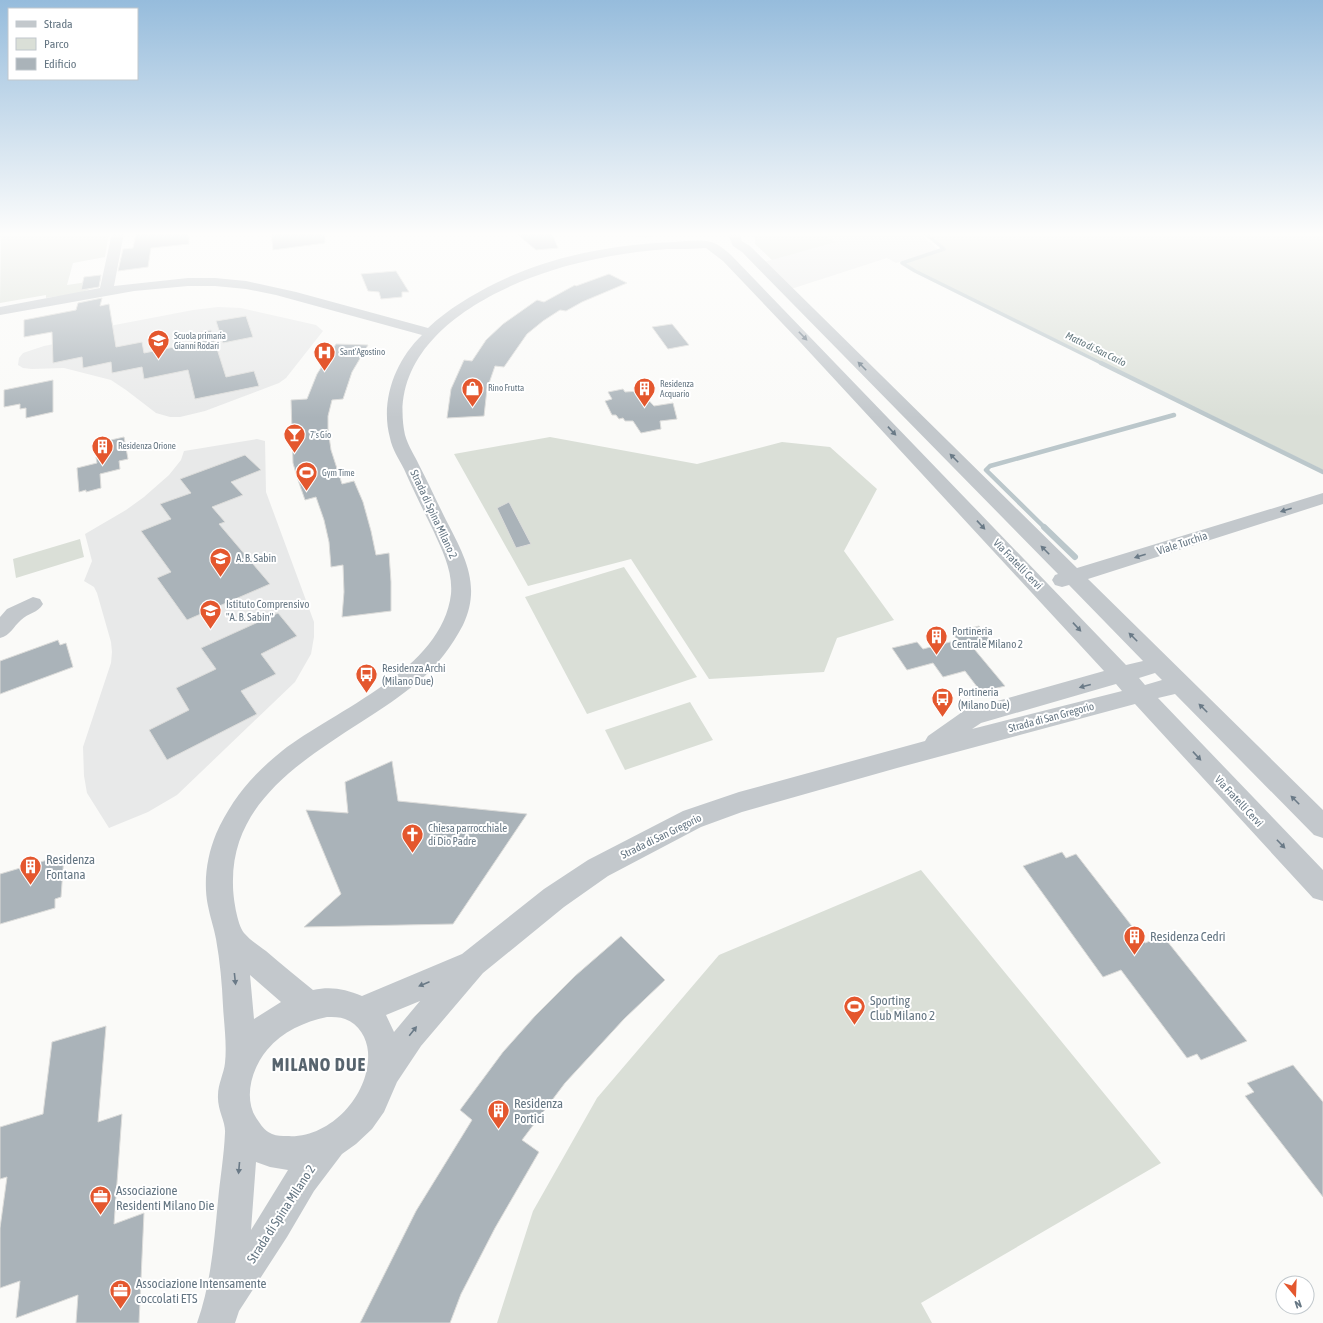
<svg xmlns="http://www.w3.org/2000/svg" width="1323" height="1323" viewBox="0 0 1323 1323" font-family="'Asap Condensed',sans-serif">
  <rect width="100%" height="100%" fill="#fafaf8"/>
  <!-- built -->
  <path fill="#e8e9e9" d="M602,233H666L647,238Z
    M847,233H919L939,250L896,263L887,258L791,289L764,262L835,242L828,238Z
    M218,307L241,308L316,325L323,331L286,378L279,383L205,411L180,417H170L156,413L126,390L111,380L64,368L32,369L23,368L18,365L19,358L23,353L44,346L74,340L73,333L193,310Z
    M257,439L265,441L266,492L314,622V637L311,654L295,682L177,795L148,812L109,828L87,793L84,776L83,747L111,663L112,652L111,642L97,593L94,587L84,581L92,561L85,534L126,510L144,497L169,475L181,460L184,451Z"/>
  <!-- green -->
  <path fill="#dadfd7" d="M1,233H109L105,257L73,263L67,285L101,280C91,295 63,295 46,298V295L0,303Z
    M751,233H847L828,238L836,242L772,260L755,244V238Z
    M925,233H1323V470L900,263L944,250Z
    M550,437L697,464L782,442L830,447L877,489L844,551L894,620L837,638L824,672L709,679L631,559L528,586L454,454Z
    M80,539L84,557L16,578L13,559Z
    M624,567L697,677L587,714L525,597Z
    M690,702L713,740L625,770L605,730Z
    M921,870L1161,1163L921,1303L932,1323H497L533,1211L597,1098L719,955Z"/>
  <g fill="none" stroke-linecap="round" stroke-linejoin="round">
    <!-- stream-far2 -->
    <path stroke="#bbc7cb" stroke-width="3.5" d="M925,233L944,249L902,263L915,271L1103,364"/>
    <!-- stream-far1 -->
    <path stroke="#bbc7cb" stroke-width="4.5" d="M1101,363L1323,472
      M1045,528L986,470L990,466L1174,415"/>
    <!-- stream -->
    <path stroke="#bbc7cb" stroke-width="6" d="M1044,527L1075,557"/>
  </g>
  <!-- building -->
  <path fill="#aab3b9" stroke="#dcdcda" d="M136,233H189V244L151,248L148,267L118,271L123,249L133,248Z
    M271,233H325V243L273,250Z
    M516,233H552L558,248L536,250Z
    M396,271L409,292H402V297L381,299L379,292L368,291L361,274Z
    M609,274L627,283L582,302L566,311L560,310L543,321L527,334L504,367L495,366L487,389L484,416L447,418L451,389L464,360L472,361L486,340L503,324L537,300L544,302L575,285L576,286Z
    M101,275L99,287L81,290L84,277Z
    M102,298L100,306L109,304L116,347L142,342L144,353L194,343L192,334L211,330L226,377L254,371L259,386L195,399L188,370L144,379L142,367L112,373L111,362L83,368L82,357L53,363L52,332L24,337V320L76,310L78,303Z
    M246,316L253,337L223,343L216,321Z
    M672,324L677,330L689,345L668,349L652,327Z
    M336,344L368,345L352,372L343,399L332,400L328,416V429L331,450L342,484L354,481L363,502L371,531L376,555L389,553L391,582V611L342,617L344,592L343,565L331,567L329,542L324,520L316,497L305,500L297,477L293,463L291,400L307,399L317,374Z
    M53,380V412L26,418V408L20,409V404L4,407V390Z
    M623,389L625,392L640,391L654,406L673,403L677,419L660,421L661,429L641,433L633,421H625L623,418L619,419L616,415H612L605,401L612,399L608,392Z
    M124,437L128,459L119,461L120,469L100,474L101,488L86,492V490L79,492L77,468L97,463L96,457L99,456L98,443Z
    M245,455L261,470L231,482L243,495L212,507L225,522L219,524L270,584L187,620L157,578L171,572L141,531L171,519L160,504L191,493L180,479Z
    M509,502L531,544L516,548L497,508Z
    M278,613L297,636L261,654L276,674L241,691L257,714L167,760L149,730L189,710L176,688L216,669L201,648Z
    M979,626L994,645L975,650L1005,686L981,692L965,671L943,677L933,663L907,670L892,648L917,642L923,649L958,640L952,633Z
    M58,640L60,645L66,643L73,667L0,694V661Z
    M392,761L398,801L527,814L453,924L304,927L341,894L306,810L348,813L345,782Z
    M1062,852L1066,858L1076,854L1145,943L1163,936L1247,1041L1201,1060L1197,1054L1187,1058L1121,970L1103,977L1023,866Z
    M64,855L61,897L55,899V908L0,924V874Z
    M621,936L665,980L624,1019L565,1083L522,1140L539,1152L495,1228L461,1294L450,1323H360L416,1211L472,1120L460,1110L503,1052L535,1016L575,976Z
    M106,1026L98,1122L122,1114L114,1224L144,1213L139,1323H76L78,1295L16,1318L20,1281L0,1288V1228L7,1177L0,1179V1127L43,1114L52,1042Z
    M1293,1065L1323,1102V1197L1245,1096L1254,1092L1247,1083Z"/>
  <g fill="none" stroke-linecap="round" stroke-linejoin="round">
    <!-- minor -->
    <path fill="#c3c8cc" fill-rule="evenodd" d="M112,233H124L114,286L188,278H215L246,281L296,292L428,328C448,309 472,295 496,283C550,256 615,244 675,242C686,241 701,239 711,242C719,244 725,250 731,255L1126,665L1143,661L1069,585L1062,587L1055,585L1052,580L1055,575L1058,574L742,252L733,246L727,233H739L742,241L750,246L1077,568L1323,493V504L1088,579L1323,810V838L1314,835L1175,694L1158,698L1323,870V901L1313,898L1135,704L897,768L742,812L701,827L608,876L564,907L483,973L421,1046L397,1082L384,1112L372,1129L356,1144L342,1154L314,1191L287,1237L239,1311L235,1323H197C211,1284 214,1242 218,1201C220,1179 224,1156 225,1133C226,1122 217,1110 218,1095C218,1084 224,1073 225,1063C227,1044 224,1024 223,1006C222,984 220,961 216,939C214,928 210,917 208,906C203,882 207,856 216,834C231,800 253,774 282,751C336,709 442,670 451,594C453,571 442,550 433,530C423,510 413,489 404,469C399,459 392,449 390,438C380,401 395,361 422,335L276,295L246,289L215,286H188L134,291L0,315V307L100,288ZM706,248L723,261L801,343L1104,671L965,710L928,736L925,741L739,792L683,811L588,860L544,889L462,954L362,996C345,989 331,986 313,990C297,977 281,964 266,951C259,946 250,940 244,933C237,924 233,897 233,885C230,778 351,739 419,681C437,666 452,646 463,625C482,585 464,555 446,520C437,502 429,484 419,465C415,456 408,446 405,435C383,331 514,275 596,259C619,254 643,251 667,249C680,249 693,249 706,248ZM1155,673L1162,680L1145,685L1139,678ZM1116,684L1122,691L972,729L981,723ZM250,975L281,1002L254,1019ZM420,1001L394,1032L386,1015ZM327,1017C333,1017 340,1017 345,1019C359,1024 367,1038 368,1052C371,1094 330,1139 287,1136C282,1136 277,1136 272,1134C267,1132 262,1127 259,1122C242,1101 251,1069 267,1050C283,1031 304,1022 327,1017ZM256,1162L270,1167L288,1170L251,1230Z
      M33,597L40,599L43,604C38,613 28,613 21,620C13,627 11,635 0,638V617L7,609Z"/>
  </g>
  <!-- one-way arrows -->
  <defs><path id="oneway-solid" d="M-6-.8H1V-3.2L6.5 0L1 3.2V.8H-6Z"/></defs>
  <g fill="#6a7a87">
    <use href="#oneway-solid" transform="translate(803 336) rotate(46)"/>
    <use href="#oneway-solid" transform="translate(862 366) rotate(-135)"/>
    <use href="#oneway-solid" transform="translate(892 431) rotate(47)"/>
    <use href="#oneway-solid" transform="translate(954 458) rotate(-135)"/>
    <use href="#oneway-solid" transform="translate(1286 510) rotate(162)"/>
    <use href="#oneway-solid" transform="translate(981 525) rotate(47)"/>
    <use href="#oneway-solid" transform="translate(1045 550) rotate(-135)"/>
    <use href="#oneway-solid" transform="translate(1140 556) rotate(162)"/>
    <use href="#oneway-solid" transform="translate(1077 627) rotate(47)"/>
    <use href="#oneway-solid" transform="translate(1133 637) rotate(-135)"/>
    <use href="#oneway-solid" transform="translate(1085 686) rotate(165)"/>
    <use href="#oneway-solid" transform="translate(1203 708) rotate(-135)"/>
    <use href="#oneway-solid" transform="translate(1197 756) rotate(47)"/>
    <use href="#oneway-solid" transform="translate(1295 800) rotate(-135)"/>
    <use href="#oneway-solid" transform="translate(1281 844) rotate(46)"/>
    <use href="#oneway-solid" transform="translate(235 979) rotate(84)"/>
    <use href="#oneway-solid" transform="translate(424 984) rotate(157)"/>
    <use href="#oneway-solid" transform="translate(413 1031) rotate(-51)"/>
    <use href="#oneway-solid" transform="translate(239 1168) rotate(95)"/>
  </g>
  <!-- sky -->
  <linearGradient id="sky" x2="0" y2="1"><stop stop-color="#96bcdc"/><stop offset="0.56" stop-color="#fdfdfc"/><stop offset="1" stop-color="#fdfdfc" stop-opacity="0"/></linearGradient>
  <rect width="1323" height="418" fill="url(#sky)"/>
  <!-- icons -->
  <defs>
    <symbol id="school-pin" viewBox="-11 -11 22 30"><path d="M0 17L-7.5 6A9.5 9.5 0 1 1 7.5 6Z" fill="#e4572e" stroke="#fff"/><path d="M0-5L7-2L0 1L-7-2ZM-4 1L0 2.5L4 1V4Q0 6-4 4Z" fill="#fff"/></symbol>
    <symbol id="hospital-pin" viewBox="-11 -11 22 30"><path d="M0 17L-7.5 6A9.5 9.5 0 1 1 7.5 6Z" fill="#e4572e" stroke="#fff"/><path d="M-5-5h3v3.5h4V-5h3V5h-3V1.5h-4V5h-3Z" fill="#fff"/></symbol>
    <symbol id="shop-pin" viewBox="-11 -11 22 30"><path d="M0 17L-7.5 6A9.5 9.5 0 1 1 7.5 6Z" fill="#e4572e" stroke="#fff"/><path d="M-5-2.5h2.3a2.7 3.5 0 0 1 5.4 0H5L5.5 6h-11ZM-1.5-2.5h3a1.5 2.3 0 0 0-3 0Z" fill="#fff"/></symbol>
    <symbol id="building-pin" viewBox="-11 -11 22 30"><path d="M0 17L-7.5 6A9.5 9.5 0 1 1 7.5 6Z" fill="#e4572e" stroke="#fff"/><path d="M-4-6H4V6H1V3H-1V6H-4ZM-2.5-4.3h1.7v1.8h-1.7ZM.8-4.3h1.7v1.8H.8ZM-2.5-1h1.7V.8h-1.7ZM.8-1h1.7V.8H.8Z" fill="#fff"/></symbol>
    <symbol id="bar-pin" viewBox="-11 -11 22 30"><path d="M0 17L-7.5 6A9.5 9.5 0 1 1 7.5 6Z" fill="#e4572e" stroke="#fff"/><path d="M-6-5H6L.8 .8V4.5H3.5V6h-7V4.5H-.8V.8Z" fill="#fff"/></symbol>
    <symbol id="stadium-pin" viewBox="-11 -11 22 30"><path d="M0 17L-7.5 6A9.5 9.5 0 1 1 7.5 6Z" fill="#e4572e" stroke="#fff"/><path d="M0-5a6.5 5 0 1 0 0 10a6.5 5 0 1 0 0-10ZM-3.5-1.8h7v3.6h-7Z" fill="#fff"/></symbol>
    <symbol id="bus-pin" viewBox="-11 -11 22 30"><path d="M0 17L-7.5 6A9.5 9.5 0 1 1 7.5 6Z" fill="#e4572e" stroke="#fff"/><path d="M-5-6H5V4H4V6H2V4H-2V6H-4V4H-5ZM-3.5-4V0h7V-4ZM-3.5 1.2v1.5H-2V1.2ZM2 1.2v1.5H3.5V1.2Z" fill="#fff"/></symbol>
    <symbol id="church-pin" viewBox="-11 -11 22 30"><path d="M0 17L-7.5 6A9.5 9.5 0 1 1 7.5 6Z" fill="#e4572e" stroke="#fff"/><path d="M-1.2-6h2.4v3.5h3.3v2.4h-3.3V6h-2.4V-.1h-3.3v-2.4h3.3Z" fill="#fff"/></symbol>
    <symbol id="office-pin" viewBox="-11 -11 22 30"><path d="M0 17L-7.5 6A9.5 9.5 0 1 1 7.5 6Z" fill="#e4572e" stroke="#fff"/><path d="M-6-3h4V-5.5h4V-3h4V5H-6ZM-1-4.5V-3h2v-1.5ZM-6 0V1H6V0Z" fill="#fff"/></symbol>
  </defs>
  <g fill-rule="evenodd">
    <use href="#school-pin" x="146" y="328" width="25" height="34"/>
    <use href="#hospital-pin" x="312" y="340" width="25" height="34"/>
    <use href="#shop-pin" x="460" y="376" width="25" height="34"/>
    <use href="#building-pin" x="632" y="376" width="25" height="34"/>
    <use href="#bar-pin" x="282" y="422" width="25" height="34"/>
    <use href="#building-pin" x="90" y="434" width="25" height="34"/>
    <use href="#stadium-pin" x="294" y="460" width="25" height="34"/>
    <use href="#school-pin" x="208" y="546" width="25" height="34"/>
    <use href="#school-pin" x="198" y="598" width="25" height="34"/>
    <use href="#building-pin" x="924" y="624" width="25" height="34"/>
    <use href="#bus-pin" x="354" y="662" width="25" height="34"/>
    <use href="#bus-pin" x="930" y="686" width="25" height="34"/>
    <use href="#church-pin" x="400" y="822" width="25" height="34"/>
    <use href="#building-pin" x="18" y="854" width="25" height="34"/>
    <use href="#building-pin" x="1122" y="924" width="25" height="34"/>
    <use href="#stadium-pin" x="842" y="994" width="25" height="34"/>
    <use href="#building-pin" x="486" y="1098" width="25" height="34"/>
    <use href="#office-pin" x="88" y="1184" width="25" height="34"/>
    <use href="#office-pin" x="108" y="1278" width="25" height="34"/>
  </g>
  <g text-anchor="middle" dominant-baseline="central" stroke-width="4" stroke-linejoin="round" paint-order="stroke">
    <!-- far-poi labels -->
    <g font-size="9" fill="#657683" stroke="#fff" text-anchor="start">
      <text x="174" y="336">Scuola primaria<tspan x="174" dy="10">Gianni Rodari</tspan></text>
      <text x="340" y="352">Sant'Agostino</text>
      <text x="660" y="384">Residenza<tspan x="660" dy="10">Acquario</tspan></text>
      <text x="488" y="388">Rino Frutta</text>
      <text x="310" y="435">7's Gio</text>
      <text x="118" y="446">Residenza Orione</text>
      <text x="322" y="473">Gym Time</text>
    </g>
    <!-- far-water labels -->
    <g font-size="10" font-style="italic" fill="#60757c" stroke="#fff">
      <text transform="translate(1096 349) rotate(26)">Matto di San Carlo</text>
    </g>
    <!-- street labels -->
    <g font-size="11" fill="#657683" stroke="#fff">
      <text transform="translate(434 514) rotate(65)">Strada di Spina Milano 2</text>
      <text transform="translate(1182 543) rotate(-18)">Viale Turchia</text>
      <text transform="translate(1018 564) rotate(46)">Via Fratelli Cervi</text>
      <text transform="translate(1051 717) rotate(-15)">Strada di San Gregorio</text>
      <text transform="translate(1239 801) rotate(47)">Via Fratelli Cervi</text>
      <text transform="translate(661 836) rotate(-26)">Strada di San Gregorio</text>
    </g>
    <!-- poi labels -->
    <g font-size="11" fill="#657683" stroke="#fff" text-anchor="start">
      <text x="236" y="558">A. B. Sabin</text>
      <text x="226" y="604">Istituto Comprensivo<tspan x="226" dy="13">"A. B. Sabin"</tspan></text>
      <text x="952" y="631">Portineria<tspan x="952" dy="13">Centrale Milano 2</tspan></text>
      <text x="382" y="668">Residenza Archi<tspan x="382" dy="13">(Milano Due)</tspan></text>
      <text x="958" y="692">Portineria<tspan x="958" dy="13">(Milano Due)</tspan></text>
      <text x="428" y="828">Chiesa parrocchiale<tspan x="428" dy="13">di Dio Padre</tspan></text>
    </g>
    <!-- near-poi labels -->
    <g font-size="13" fill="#657683" stroke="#fff" text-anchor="start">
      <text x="46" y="859">Residenza<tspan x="46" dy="15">Fontana</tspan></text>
      <text x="1150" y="936">Residenza Cedri</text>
      <text x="870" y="1000">Sporting<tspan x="870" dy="15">Club Milano 2</tspan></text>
      <text x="514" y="1103">Residenza<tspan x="514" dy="15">Portici</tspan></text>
      <text x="116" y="1190">Associazione<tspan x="116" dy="15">Residenti Milano Die</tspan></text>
      <text x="136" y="1283">Associazione Intensamente<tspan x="136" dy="15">coccolati ETS</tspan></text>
    </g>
    <!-- near-street labels -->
    <g font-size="13" fill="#657683" stroke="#fff">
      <text transform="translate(281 1214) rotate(-57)">Strada di Spina Milano 2</text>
    </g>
    <!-- near-district labels -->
    <g font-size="18" font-weight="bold" letter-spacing="1" fill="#57646e" stroke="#fff">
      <text x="319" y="1064">MILANO DUE</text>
    </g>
  </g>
  <!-- legend -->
  <rect x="8" y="8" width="130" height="72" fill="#ffffff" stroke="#c1c8cd"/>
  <rect x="16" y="21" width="20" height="6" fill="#c3c8cc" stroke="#c1c8cd"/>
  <text x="44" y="28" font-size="12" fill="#657683">Strada</text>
  <rect x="16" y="38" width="20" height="12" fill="#dadfd7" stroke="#c1c8cd"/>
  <text x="44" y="48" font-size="12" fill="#657683">Parco</text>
  <rect x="16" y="58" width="20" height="12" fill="#aab3b9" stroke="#c1c8cd"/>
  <text x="44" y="68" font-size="12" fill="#657683">Edificio</text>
  <!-- north arrow -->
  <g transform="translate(1295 1295) rotate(161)"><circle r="19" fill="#ffffff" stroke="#c1c8cd"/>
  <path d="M0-3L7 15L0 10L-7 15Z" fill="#e4572e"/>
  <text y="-6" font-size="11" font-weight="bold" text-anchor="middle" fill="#657683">N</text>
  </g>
</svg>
